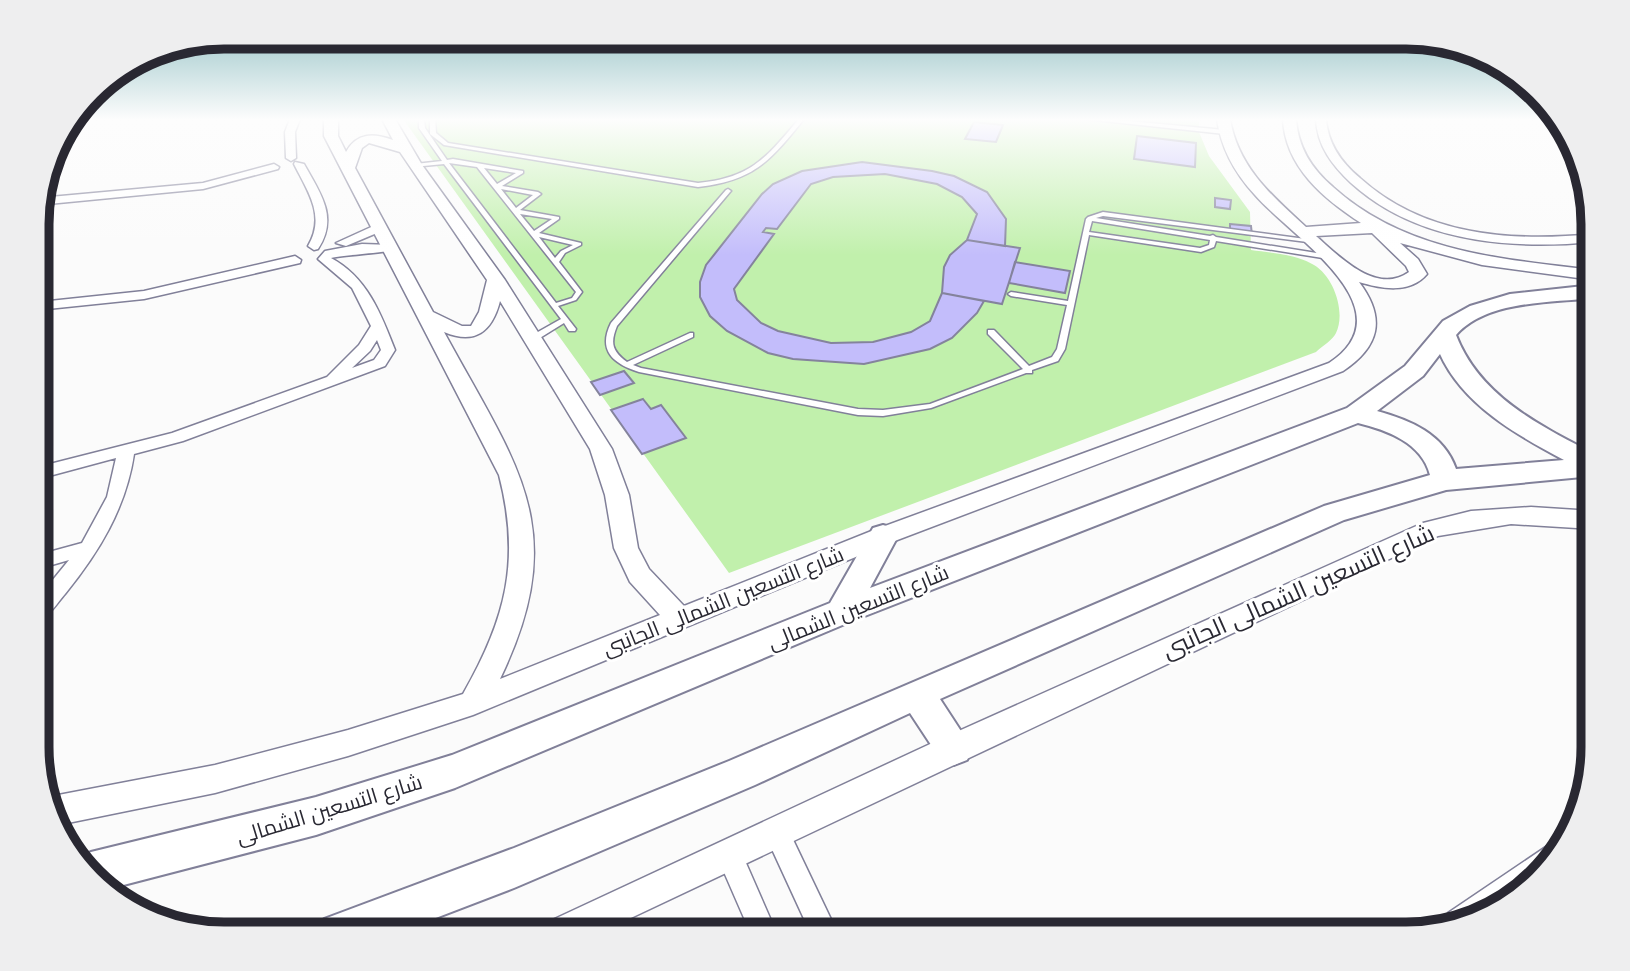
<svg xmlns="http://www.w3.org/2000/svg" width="1630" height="971" viewBox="0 0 1630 971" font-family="Poppins,Cairo,sans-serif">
  <rect width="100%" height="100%" fill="#fbfbfb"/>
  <!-- green -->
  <path fill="#c1f0ac" d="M403,119H1199V132L1209,156L1250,212L1251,250C1271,253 1296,254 1314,265C1334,277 1346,312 1336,333C1333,340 1322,346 1316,352L729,573Z"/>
  <!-- building -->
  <path fill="#c3bdfb" stroke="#84839c" stroke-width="2" d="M974,122L1003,125L996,142L965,139Z
    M1137,136L1196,143L1195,167L1134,159Z
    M862,162L932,171L954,176L987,192L1006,219L1005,246L967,240L977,214L962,197L937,184L885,174L833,177L811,184L777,229L766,228L763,232L774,234L734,289L737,300L761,323L778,331L831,343L873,342L911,332L930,321L942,293L984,301L977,313L952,338L930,349L864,364L793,359L768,353L727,331L710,316L700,297V282L706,265L762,194L773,184L802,171Z
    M1215,198L1231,200L1230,209L1215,207Z
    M1230,224L1251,226L1252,235L1230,232Z
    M967,240L1020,248L1002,304L942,293L944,267L950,255Z
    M1015,262L1070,271L1065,293L1009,283Z
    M624,371L634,383L600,395L591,382Z
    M643,399L651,409L661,405L686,438L642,454L611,410Z"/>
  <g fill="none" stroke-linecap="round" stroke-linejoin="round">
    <defs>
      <path id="service" d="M419,119H424L425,128L447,160L453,159L523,171V173L502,186L538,192L541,194L520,210L559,217V219L539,233L581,243V245L565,253L559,262L582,292L576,300L558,306L576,329L575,331H569L564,323L535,341H529V337L561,319L444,164L413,167V165L415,164L442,161L419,128ZM449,163L477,167L576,292L572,298L556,303ZM484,168L516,173L497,184ZM501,189L533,195L516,208ZM520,214L552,219L534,231ZM539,237L573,245L561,251L555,258Z
        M430,119H435L436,133L448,143L698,183C751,178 766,158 799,119H804C770,161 754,181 698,187L444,145L430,134Z
        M1084,119H1107L1225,130L1228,132L1225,134Z
        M728,189L731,191L730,192L617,326C610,343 612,351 627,362L690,333H693V337L633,365L641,368L858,409L883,410L930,404L1023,369L988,334V330H994L1029,366L1052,357L1057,349L1067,305L1011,296L1008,294L1011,292L1068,301L1086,219L1088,217L1103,212L1313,240L1316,242L1315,243L1103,216L1096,218L1210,236L1213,235L1216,237L1329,255L1332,257L1329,259L1216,241L1214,247L1201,252L1089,235L1065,349L1058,361L1032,370V373H1026L931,408L883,416L858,415L639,372C614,364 597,351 611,323L726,190ZM1092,221L1210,240L1209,245L1200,248L1089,232Z"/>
      <path id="minor" d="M290,119H300L295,132L296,158L291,161L286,158L285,132Z
        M1316,119H1326C1328,144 1341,162 1360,178C1424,236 1511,242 1593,234V242C1509,250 1416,242 1351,183C1333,166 1317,146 1316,119Z
        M295,162L304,164C320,193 339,217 318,249L314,250L308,246C326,216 308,192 294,164Z
        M274,164L279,167L278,169L203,189L38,205L39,198L203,183Z
        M380,223L384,224V230L346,246L336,243Z
        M362,244L392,245L398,249C394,252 343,255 331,258C367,277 381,314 395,350L385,366L183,441L134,454C126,508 99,552 65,594C57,603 50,616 38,620V598L69,560L38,569V555L82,543L107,497L116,458L38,479V467L172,433L327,377L359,345L371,326L352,288L318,259L325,251ZM377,340L381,350L374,360L352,368L370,351Z
        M295,256L301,260L300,263L144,299L38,310L40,302L144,291Z
        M777,822L786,825L838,934H811L765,834L768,825Z
        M1559,838L1568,841L1507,902L1496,910L1445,926L1448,913Z
        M730,844L739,847L777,934H751L717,856L721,847Z"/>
      <path id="tertiary" d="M324,119H338V136L346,152C357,132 374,133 393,140L382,119H395L422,165L505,280L612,449L629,495L638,548L649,569L684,606L874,530L1329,363C1411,309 1290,236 1255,195C1235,173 1221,149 1217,119H1230C1238,167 1272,196 1306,227L1361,223C1324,199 1285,167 1283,119H1296C1298,148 1312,169 1333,187C1405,252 1501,259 1593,270V280L1482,265L1400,243L1418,259L1427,274C1410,294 1382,289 1359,282C1387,319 1379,347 1343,371L892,542L473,715L348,756L215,793L58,825L48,798L53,796L215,765L348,730L463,694C506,619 521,560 499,475L324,136ZM369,143L400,152L487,280L479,312L471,326H462L433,312L355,168L362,148ZM1372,233L1406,266L1409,272C1376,296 1338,255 1316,236ZM500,301L590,449L605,495L614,548L630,582L660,615L500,679C573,527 516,465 444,332C475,345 492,332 500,301Z
        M1531,507L1593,511V529L1511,524L1438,536L597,934H543L548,922L943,738L1423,523L1471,511Z"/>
      <path id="primary" d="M1593,285V298C1551,303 1487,300 1456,335C1479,395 1538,425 1593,453V476L1446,490L1344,520L940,699L972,748L967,760L954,765L941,760L910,713L755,785L514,888L394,934H318L324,919L514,848L729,761L1324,506L1430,475C1422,443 1387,430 1358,423L852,621L455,788L316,835L108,889L76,859L91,852L316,797L452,755L830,603L873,528L883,525L893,528L898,536L870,588L1347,408L1405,366L1443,321L1470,306L1510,294ZM1440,354C1463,405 1517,435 1564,460L1456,469C1444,434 1410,420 1377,411L1423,376Z"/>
    </defs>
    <!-- service casing -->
    <use href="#service" stroke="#818099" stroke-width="3"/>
    <!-- minor casing -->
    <use href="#minor" stroke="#818099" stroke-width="3"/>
    <!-- tertiary casing -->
    <use href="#tertiary" stroke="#818099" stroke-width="3"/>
    <!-- primary casing -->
    <use href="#primary" stroke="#818099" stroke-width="4"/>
    <!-- service -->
    <use href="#service" fill="#fff" fill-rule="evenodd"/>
    <!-- minor -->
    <use href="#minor" fill="#fff" fill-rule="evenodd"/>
    <!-- tertiary -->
    <use href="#tertiary" fill="#fff" fill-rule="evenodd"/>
    <!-- primary -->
    <use href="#primary" fill="#fff" fill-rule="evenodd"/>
  </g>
  <!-- sky -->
  <linearGradient id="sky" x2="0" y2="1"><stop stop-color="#86babe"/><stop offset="0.47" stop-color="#fdfdfd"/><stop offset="1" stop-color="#fdfdfd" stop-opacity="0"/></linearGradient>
  <rect width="1630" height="255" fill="url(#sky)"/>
  <g text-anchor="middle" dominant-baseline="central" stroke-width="6" stroke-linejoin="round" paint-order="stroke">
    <!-- street labels -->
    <g font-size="21" fill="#292832" stroke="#fff">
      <text transform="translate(723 601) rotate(-22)">شارع التسعين الشمالى الجانبى</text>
      <text transform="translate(858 607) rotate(-22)">شارع التسعين الشمالى</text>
      <text transform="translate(329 809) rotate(-17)">شارع التسعين الشمالى</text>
    </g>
    <!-- near-street labels -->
    <g font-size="24" fill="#292832" stroke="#fff">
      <text transform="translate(1298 591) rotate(-24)">شارع التسعين الشمالى الجانبى</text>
    </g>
  </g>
  <!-- crop -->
  <path d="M0 0H1630V971H0ZM224 49H1406A175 175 0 0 1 1581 224V747A175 175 0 0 1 1406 922H224A175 175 0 0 1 49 747V224A175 175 0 0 1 224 49Z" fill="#eeeeef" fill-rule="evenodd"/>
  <path fill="none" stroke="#292832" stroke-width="9" d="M224 49H1406A175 175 0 0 1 1581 224V747A175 175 0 0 1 1406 922H224A175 175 0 0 1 49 747V224A175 175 0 0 1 224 49Z"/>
</svg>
